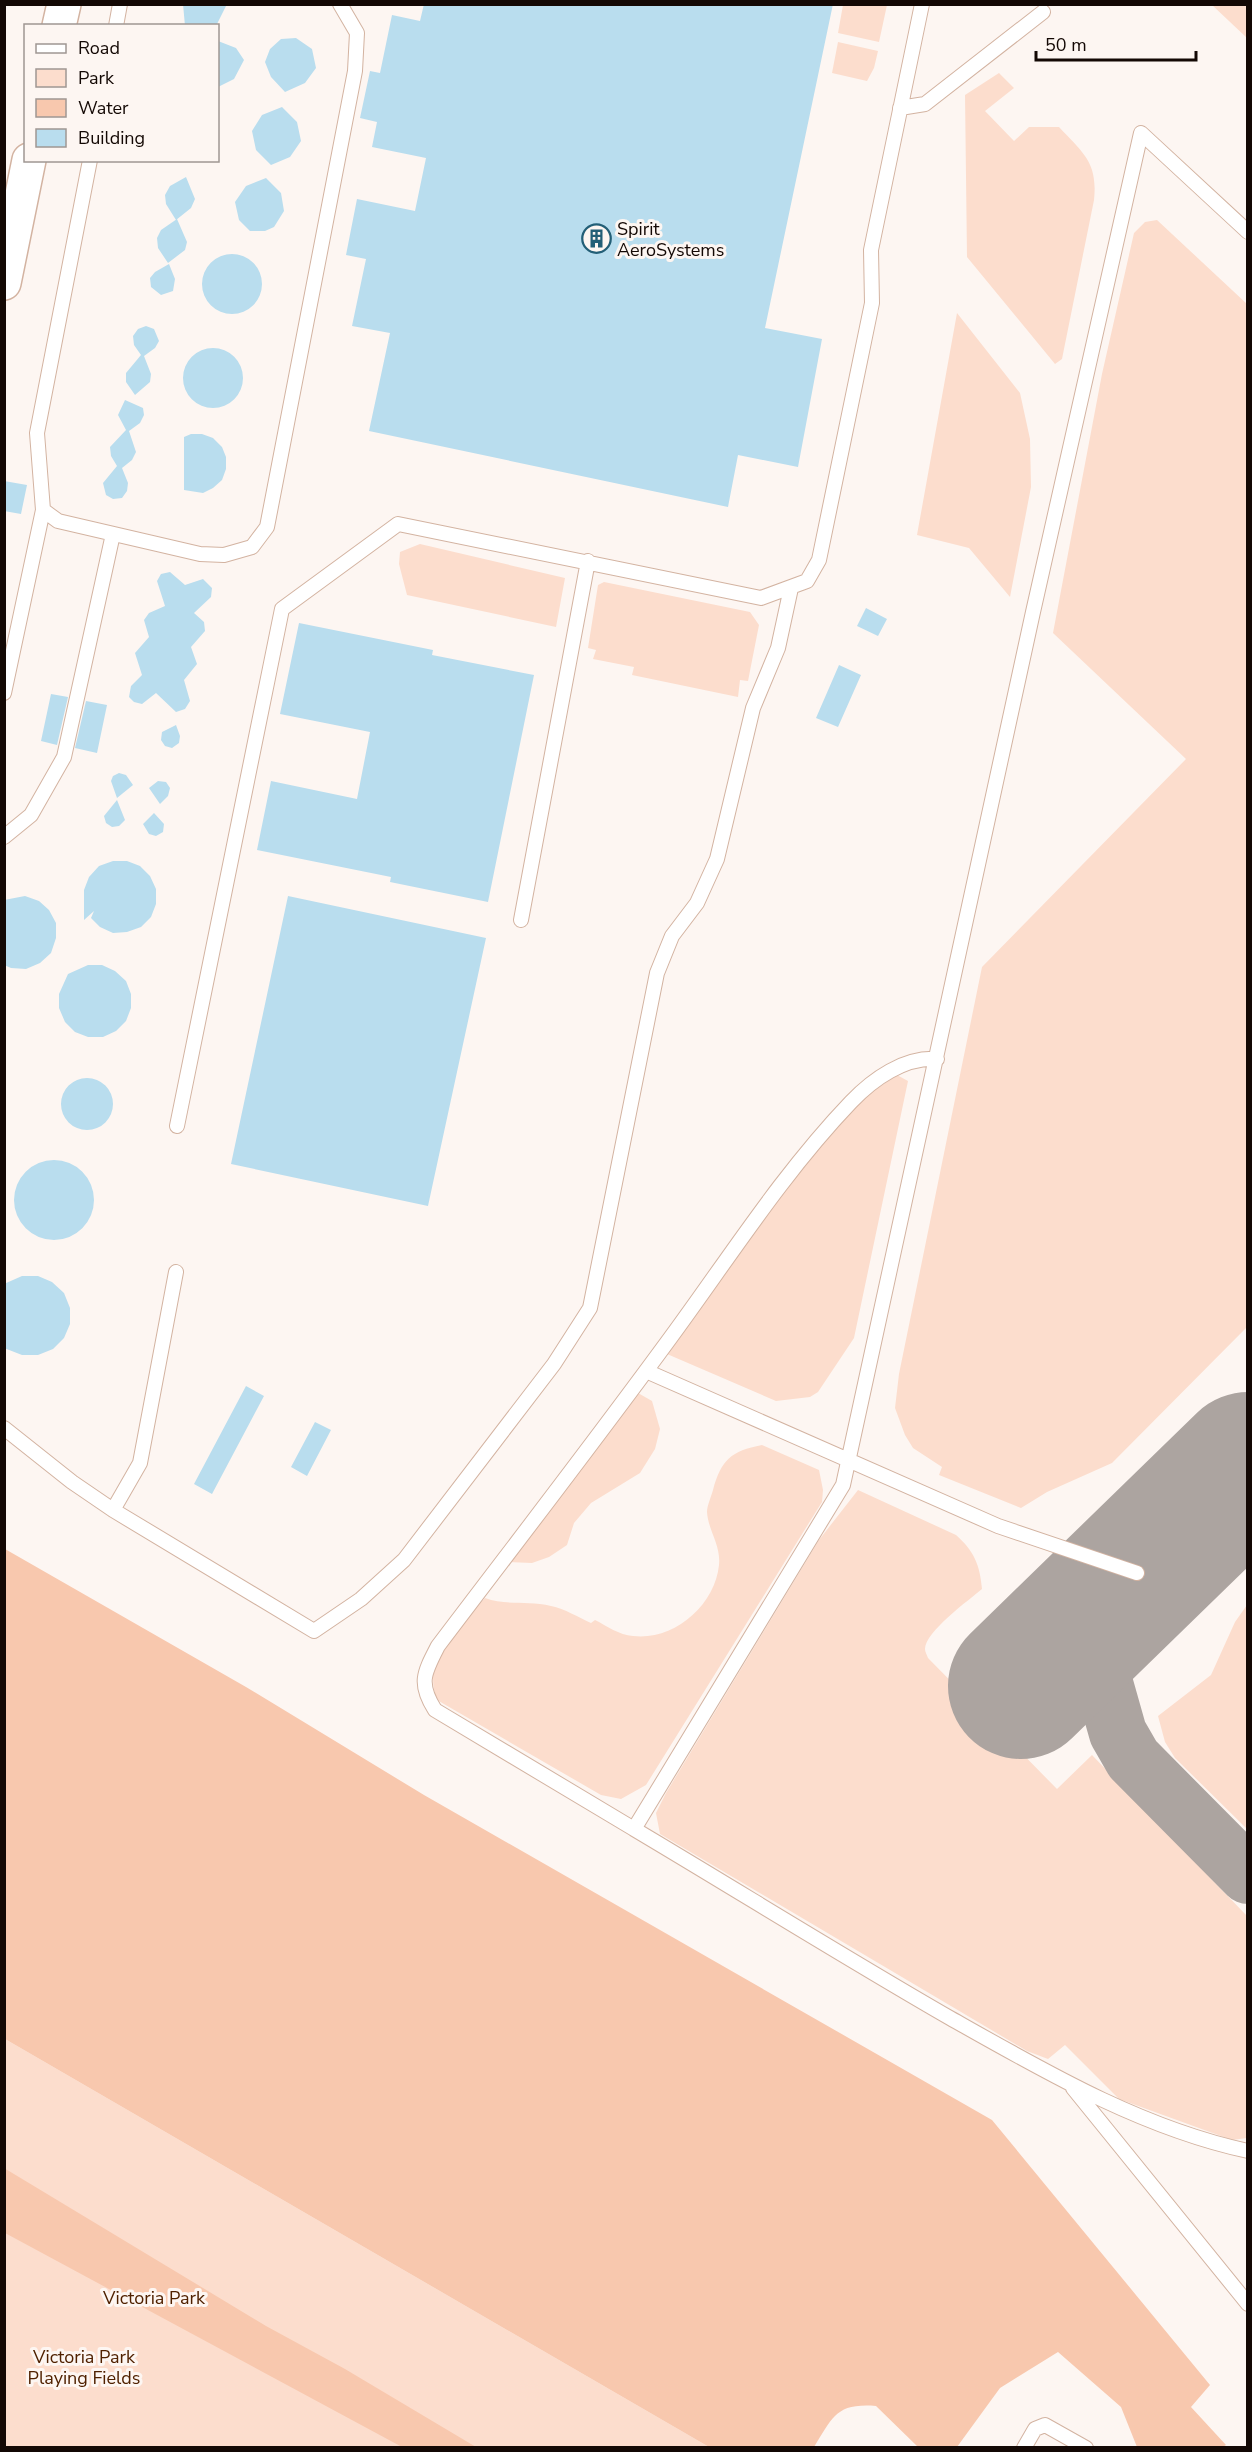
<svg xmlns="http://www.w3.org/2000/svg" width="1252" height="2452" viewBox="0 0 1252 2452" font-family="'Nunito Sans',sans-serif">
  <rect width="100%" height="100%" fill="#fdf6f2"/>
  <!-- green -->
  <path fill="#fcddcd" d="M843,5H887L879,42L838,33Z
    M1212,5H1247V38Z
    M838,42L878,51L874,68L867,81L832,73Z
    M999,73L1014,88L985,111L1014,141L1029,127H1059C1083,153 1098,162 1094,200L1062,359L1055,364L967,257L965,95Z
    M1157,220L1247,304V1327L1112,1463L1047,1492L1021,1508L939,1475L942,1467L913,1448L905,1435L895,1408L899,1374L982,967L1186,759L1053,633L1102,374L1134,233L1145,222Z
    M957,313L1020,393L1030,439L1031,487L1010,597L969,548L917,535Z
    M420,544L565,578L556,627L407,595L399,564L400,552Z
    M604,582L750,612L759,625L748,681L740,680L738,697L632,675L634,667L593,659L596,650L588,648L598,585Z
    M897,1075L908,1081L854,1338L818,1392L810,1397L776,1401L667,1354L817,1147L869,1094Z
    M638,1393L652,1401L660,1429L655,1449L640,1473L591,1503L574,1523L567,1545L549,1557L532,1563L507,1562Z
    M762,1445L819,1470L823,1490L822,1502L646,1785L621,1799L601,1795L437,1700C421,1657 457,1627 485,1598C506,1606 528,1600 551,1606C565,1609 578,1617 591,1623L595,1620C607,1626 619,1635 633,1636C673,1641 715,1606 719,1565C721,1545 708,1530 707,1512C707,1506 711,1497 713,1490C721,1460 731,1451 762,1445Z
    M858,1490L956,1535C974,1551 980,1565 982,1589C969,1600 925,1632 925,1649C925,1652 927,1655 928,1658L1057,1789L1092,1755L1247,1916V2138L1232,2140L1119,2099L1065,2045L1048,2059L1027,2051L660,1834L656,1813L666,1793L819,1540Z
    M1247,1605V1829L1175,1758L1165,1742L1158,1716L1211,1675L1235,1622Z
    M5,2039L709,2447H5Z"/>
  <!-- water -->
  <path fill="#f8c8ae" d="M5,1549L246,1687L424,1795L992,2120L1210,2385L1191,2407L1226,2445L1221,2448L1137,2447L1121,2407L1058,2352L1000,2388L957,2447H918L876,2406C836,2403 833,2417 814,2447H709L5,2039Z
    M4,2168L266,2326L345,2369L476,2447H402L5,2233Z"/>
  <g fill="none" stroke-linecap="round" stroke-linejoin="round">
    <!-- taxiway -->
    <path stroke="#aca4a0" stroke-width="58" d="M1137,1573L1115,1612L1105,1645L1103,1680L1118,1733L1133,1759L1248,1875"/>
    <!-- runway -->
    <path stroke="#aca4a0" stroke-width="146" d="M1021,1686L1248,1465"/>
  </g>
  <!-- building -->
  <path fill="#b9ddee" d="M183,4H227L216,26H185Z
    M424,4H833L765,328L822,339L798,467L738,455L728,507L369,431L390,333L352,326L366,259L346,255L357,199L415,211L426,158L372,147L377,122L360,118L370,71L380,73L392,15L420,21Z
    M296,38L312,49L316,68L305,83L285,92L271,77L265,62L270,49L281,39Z
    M218,41L236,48L244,60L234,79L218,87Z
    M282,107L297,122L301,141L290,157L271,165L256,150L252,131L262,115Z
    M186,177L195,199L191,208L176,220L166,204L165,195L170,186Z
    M266,178L281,193L284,211L274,227L265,231H250L239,220L235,202L246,186Z
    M177,219L187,242L185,250L168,263L158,248L157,238L161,230Z
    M202 284a30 30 0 1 1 60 0a30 30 0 1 1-60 0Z
    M169,264L175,279L173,291L161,295L151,287L150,278L155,272Z
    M146,326L154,329L159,341L155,348L144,356L151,374L150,382L135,395L126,382V373L141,355L134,345L133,336L138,329Z
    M183 378a30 30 0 1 1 60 0a30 30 0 1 1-60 0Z
    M125,400L143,408L144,415L140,423L129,431L136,452L132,460L122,468L128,483L127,491L122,498L113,499L106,495L103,483L117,466L111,456L110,447L126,430L118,415Z
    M191,434H202L213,438L222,447L226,457V469L222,480L213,488L203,493L184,490V437Z
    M4,481L27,485L21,514L4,511Z
    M170,572L185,585L203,579L212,588L211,597L194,613L204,622L205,631L191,647L197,664L184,680L190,701L185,709L176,712L156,693L142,704L134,702L129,697L131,686L142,675L135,653L149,637L144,620L149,613L165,606L157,581L161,574Z
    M866,608L887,619L878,636L857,626Z
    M299,623L433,650L432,655L534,675L488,902L390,882L391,877L257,850L271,781L357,799L370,732L280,714Z
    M839,665L861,675L838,727L816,718Z
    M51,694L68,697L57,745L41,741Z
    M86,701L107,705L97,753L75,748Z
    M176,725L180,736L179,743L172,748L165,746L161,740L162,732Z
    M119,773L126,775L133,785L117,798L111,781L113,776Z
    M158,781L166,782L170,788L168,796L160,804L149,788Z
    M117,800L125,820L119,826L112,827L106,823L104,816Z
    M154,813L164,824L163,832L156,836L149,834L143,824Z
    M113,861H127L140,866L150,876L156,889V904L151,917L141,927L127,932L113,933L100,927L91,918L94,911L84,920V890L89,877L99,866Z
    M25,896L39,901L49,910L56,923V938L51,953L40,963L26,969L11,968L4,965V900Z
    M288,896L486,938L428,1206L231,1164Z
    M88,965H102L115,971L126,981L131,994V1008L126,1021L116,1031L103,1037H88L75,1032L65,1022L59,1008V994L68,974Z
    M61 1104a26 26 0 1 1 52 0a26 26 0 1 1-52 0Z
    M14 1200a40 40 0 1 1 80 0a40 40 0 1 1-80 0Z
    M22,1276H38L52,1282L64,1293L70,1308V1324L64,1338L53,1349L38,1355H22L4,1348V1284Z
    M246,1386L264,1396L212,1494L194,1484Z
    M315,1422L331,1430L307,1476L291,1467Z"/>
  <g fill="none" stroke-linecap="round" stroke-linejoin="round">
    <defs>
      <path id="service" d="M116,26L120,4
        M900,108L925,104L1043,12
        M43,510L58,521L200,554L224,555L252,547L267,527L355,71L357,33L340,4
        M4,693L43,510L37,433L90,160
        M4,837L31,815L64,757L113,534
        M521,920L588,561
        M937,1059C904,1057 873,1079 851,1102C783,1173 729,1258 671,1337C595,1441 516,1543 438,1646C424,1673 418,1683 435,1710L634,1829L843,1485L1033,612L1141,133L1248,232
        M177,1126L282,609L398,524L761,598L807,581L819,560L872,303L871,250L922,4
        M646,1371L998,1526L1137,1573
        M4,1428L72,1482L113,1510L314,1631L361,1599L404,1560L554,1364L590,1308L657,973L672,936L697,903L717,859L753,708L778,648L791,588
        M113,1510L140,1463L176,1272
        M634,1829C740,1892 844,1957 950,2018C1044,2071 1141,2128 1248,2151
        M1073,2088L1248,2304
        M1024,2448L1035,2429L1045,2425L1086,2448"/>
      <path id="tertiary" d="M59,26L64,4
        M4,283L29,160"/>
    </defs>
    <!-- service casing -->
    <use href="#service" stroke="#d3b3a1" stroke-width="16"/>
    <!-- tertiary casing -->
    <use href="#tertiary" stroke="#d3b3a1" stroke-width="36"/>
    <!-- service -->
    <use href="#service" stroke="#fff" stroke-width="14"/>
    <!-- tertiary -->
    <use href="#tertiary" stroke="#fff" stroke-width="33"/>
  </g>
  <!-- icons -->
  <defs>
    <symbol id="building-ring" viewBox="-11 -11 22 22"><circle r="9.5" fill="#fdf6f2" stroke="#235f77" stroke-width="1.5"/><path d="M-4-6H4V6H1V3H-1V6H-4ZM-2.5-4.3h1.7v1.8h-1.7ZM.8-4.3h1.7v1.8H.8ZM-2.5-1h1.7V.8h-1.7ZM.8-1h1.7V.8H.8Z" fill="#235f77"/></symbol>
  </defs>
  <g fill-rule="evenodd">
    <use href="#building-ring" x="580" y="222" width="33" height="33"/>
  </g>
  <g text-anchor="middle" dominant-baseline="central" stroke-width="6" stroke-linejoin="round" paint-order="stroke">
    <!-- poi labels -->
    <g font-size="18" fill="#130804" stroke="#fdf6f2" text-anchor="start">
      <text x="617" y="229">Spirit<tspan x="617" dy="21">AeroSystems</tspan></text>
    </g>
    <!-- park labels -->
    <g font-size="18" fill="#502100" stroke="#fdf6f2">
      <text x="154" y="2298">Victoria Park</text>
      <text x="84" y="2357">Victoria Park<tspan x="84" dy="21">Playing Fields</tspan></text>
    </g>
  </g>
  <!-- border -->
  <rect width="1252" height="2452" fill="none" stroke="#130804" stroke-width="12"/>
  <!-- legend -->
  <rect x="24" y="24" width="195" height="138" fill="#fdf6f2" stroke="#9f9793" stroke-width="1.5"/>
  <rect x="36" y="44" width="30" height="9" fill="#ffffff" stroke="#9f9793" stroke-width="1.5"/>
  <text x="78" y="54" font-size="18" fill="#130804">Road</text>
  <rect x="36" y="69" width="30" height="18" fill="#fcddcd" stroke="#9f9793" stroke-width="1.5"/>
  <text x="78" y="84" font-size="18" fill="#130804">Park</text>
  <rect x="36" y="99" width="30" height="18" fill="#f8c8ae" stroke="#9f9793" stroke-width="1.5"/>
  <text x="78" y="114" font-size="18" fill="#130804">Water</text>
  <rect x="36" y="129" width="30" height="18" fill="#b9ddee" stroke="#9f9793" stroke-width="1.5"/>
  <text x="78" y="144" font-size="18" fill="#130804">Building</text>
  <!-- scale -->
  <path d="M1036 51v9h160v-9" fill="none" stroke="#130804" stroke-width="3"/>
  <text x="1045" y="51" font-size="18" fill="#130804" stroke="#fdf6f2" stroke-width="4.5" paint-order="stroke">50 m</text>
</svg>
